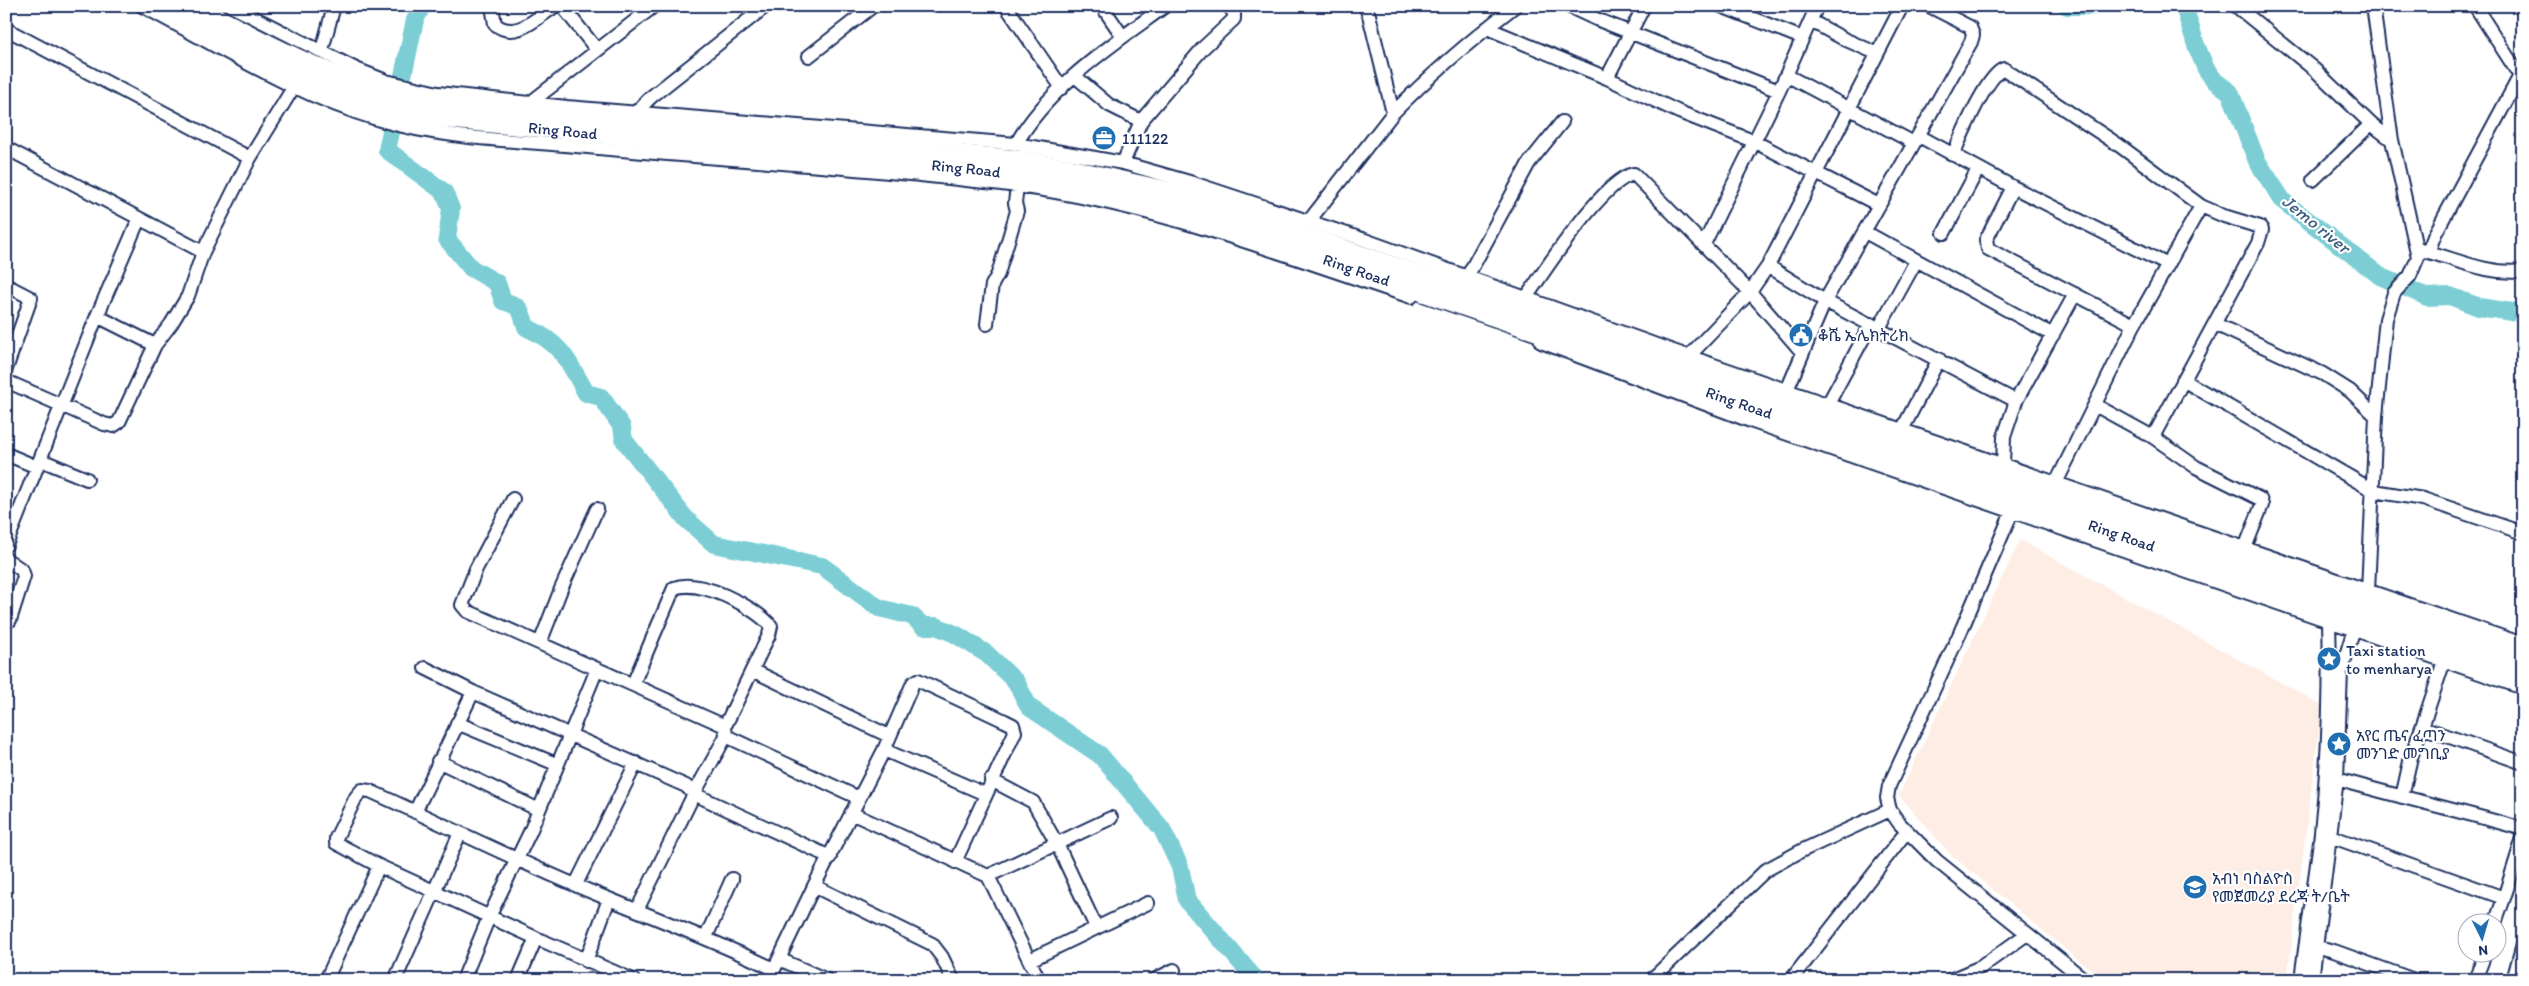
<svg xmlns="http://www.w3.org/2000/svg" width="2529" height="986" viewBox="0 0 2529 986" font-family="Itim,'Noto Sans Ethiopic',sans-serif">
  <rect width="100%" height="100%" fill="#fff"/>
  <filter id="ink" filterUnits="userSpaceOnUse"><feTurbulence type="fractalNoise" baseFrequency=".02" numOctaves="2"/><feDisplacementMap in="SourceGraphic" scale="10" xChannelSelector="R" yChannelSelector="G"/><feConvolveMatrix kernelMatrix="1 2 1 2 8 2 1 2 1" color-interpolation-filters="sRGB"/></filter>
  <g filter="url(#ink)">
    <!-- built -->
    <path fill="#fdede5" d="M2020,540L2322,705L2287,980H2103L1950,854L1899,795Z"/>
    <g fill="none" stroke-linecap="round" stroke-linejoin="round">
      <!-- river -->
      <path stroke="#7cced4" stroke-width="18" d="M422,6L415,20L387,150L444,192L451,209L447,239L471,268L497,283L503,301C521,306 521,310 526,327C562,344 568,360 586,393L601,397L622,427L624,440L686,519L714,544L822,566L879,608L912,616L923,626H936L955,634L987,654L1016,682L1029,707L1100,755L1162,829L1180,867L1187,900L1256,980
        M2067,6H2092
        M2184,6L2196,45L2206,69L2215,81L2230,92L2257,161L2283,201L2380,276L2427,297L2450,296L2479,307L2512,312L2523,311"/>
      <defs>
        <path id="minor" d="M142,6C220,47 295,95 380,120C443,139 511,140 576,146C723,160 871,167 1017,186C1153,204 1281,254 1411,297
          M231,6L356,69L386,81L438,93L567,107L1016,144L1123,163L1193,183L1362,239L1673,351L2523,644
          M492,6L495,24C515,41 537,18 555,6
          M562,6L597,50
          M1006,6L1062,88
          M1102,6L1123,37
          M1568,6L1596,19L1779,91
          M1721,6L1802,38
          M2236,6L2315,70L2371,124L2392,140
          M2475,6L2520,76
          M1811,21L1844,39L1876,53
          M1487,28L1607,78L1679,112L1753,141L1879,205
          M6,29L250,158
          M322,50L334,6
          M809,56L873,6
          M1786,75L1914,143
          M1076,77L1109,105L1141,121
          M1607,78L1644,6
          M530,103L654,6
          M636,112L651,97L766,6
          M1393,113C1431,74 1471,40 1515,6
          M1919,136L2013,187L2168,265
          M1016,144C1049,86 1112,45 1165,6
          M6,148L203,252
          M1953,155C1961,137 1987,74 2004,69L2120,146L2201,206L2224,216L2260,227L2262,230L2258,243L2153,437
          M1123,163L1141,121L1203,48L1234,19V13L1229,6
          M2313,180L2371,124
          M2013,187L1986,240L1988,249L2134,325
          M1309,221L1393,113L1369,15L1365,6
          M1865,232L2053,335
          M1944,233L1978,169
          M1704,244L1779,91L1817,6
          M2421,250C2454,258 2489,276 2523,271
          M2428,252L2435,234L2523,70
          M1768,266L1825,301L2016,401
          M1467,277L1529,163L1562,122
          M6,285L31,298L6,369
          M1526,298C1544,271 1604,179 1634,174L1750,292L1802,352
          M97,316L155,345
          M987,324L992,285L998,274L1017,211L1015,203L1017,186
          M2215,324L2323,374L2350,391L2376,416
          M1879,328L1916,261
          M1541,342L1753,422L2523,688
          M1689,356L1750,292L1768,266L1902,6
          M2183,380L2374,491L2423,499L2523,533
          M6,381L104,424L113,426L119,422L155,345L171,324L188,296L203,252L250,158L293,88
          M1787,390L1825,301L1971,42L1973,35L1970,27L1929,6
          M1828,404L1871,324
          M2095,405L2153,437L2196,467L2260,499L2262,505L2245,548
          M1902,430L1939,359
          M6,454L37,467
          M41,460L87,479
          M2003,465L2004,437L2016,401L2075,294
          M2056,483L2134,325L2201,206
          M513,499L476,569L462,605L467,611L725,726
          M2015,505L1960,633L1889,786L1887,798L1890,810L1899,823L1937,861L2085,980
          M6,545L97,316L139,219
          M6,559L22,570L24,576L10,620L6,621
          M2368,591L2376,416L2386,319L2394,293L2410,276L2418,257L2392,140L2373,6
          M540,643L561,589L597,509
          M425,668L473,692L686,786L694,794L830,857
          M752,670L889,736
          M633,684L674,588C699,578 754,606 771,626L769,635L725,726L726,736L694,794L637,910
          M457,723L556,764
          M2422,727L2444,661
          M726,736L859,798
          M884,750L985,794
          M438,761L537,809
          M2337,779C2399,797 2461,811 2523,829
          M991,780L1033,802L1057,844L1096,927
          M2402,797L2411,757L2422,727L2523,763
          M415,812L473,692
          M851,813L988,876L1039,980
          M2330,836L2504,898L2495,924
          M988,876L1111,818
          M576,884L636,763
          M814,886L932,944L942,957L953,980
          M2504,898L2523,838
          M706,937L732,879
          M2310,945L2334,951L2414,980
          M779,959L827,980
          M1030,960L1148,903
          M586,961L609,899
          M326,980L379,866
          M395,980L460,833
          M463,980L489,917L530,832L597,669
          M518,980L536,938
          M633,980L536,938L379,866L336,843V838L356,797L362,790L370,791C450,827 528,867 609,899C665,922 720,943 774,969
          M769,980L814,886L884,750L913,683L918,680L1005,721L1013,725L1015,732L955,862
          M1154,980L1174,970
          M1651,980L1766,870L1801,851L1890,810
          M1791,980L1907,831
          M1950,980L1981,967L2027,934
          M2301,980C2307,931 2315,882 2321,833C2328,763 2331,690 2329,620
          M2312,980L2337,779L2341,672L2354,629
          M2475,980L2485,954
          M2513,980L2523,944"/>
        <g id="highway">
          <path id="s1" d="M162,6C246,50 330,96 423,117L982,169L1069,182L1174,206L2523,674"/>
          <path d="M195,6C269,45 344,85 425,104L1023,160L1067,168L1195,197L2523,659"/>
        </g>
      </defs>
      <!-- minor casing -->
      <use href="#minor" stroke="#1b2f5e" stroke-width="16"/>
      <!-- highway casing -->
      <use href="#highway" stroke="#1b2f5e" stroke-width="21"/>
      <!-- minor -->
      <use href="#minor" stroke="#fff" stroke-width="12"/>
      <!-- highway -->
      <use href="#highway" stroke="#fff" stroke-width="18"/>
    </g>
  </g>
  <!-- icons -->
  <defs>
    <symbol id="office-disc" viewBox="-11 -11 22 22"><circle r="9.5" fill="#1f6fb2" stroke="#fff"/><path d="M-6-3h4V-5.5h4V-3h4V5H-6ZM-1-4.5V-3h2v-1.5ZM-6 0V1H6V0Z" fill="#fff"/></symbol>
    <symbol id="civic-disc" viewBox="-11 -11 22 22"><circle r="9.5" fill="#1f6fb2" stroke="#fff"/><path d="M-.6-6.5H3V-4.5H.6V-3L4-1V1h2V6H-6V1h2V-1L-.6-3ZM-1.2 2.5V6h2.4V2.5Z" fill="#fff"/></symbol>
    <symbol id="sight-disc" viewBox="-11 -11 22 22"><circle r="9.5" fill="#1f6fb2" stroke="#fff"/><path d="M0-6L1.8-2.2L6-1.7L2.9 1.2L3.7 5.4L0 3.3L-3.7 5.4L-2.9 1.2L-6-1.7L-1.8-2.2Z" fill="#fff"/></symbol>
    <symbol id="school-disc" viewBox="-11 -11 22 22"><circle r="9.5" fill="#1f6fb2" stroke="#fff"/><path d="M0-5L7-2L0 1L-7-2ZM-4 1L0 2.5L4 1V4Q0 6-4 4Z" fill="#fff"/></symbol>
  </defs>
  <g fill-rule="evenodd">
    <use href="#office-disc" x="1090" y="124" width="28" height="28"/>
    <use href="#civic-disc" x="1787" y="321" width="28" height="28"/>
    <use href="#sight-disc" x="2315" y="645" width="28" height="28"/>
    <use href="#sight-disc" x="2325" y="730" width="28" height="28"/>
    <use href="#school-disc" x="2181" y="873" width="28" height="28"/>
  </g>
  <g text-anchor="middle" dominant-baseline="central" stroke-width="4.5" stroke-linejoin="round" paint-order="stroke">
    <!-- street labels -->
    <g font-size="16" fill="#1b2f5e" stroke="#fff">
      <text stroke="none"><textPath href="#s1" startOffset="425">Ring Road</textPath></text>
      <text stroke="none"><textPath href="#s1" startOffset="830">Ring Road</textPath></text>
      <text stroke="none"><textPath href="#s1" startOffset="1235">Ring Road</textPath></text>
      <text stroke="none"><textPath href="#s1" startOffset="1640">Ring Road</textPath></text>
      <text stroke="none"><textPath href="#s1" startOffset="2045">Ring Road</textPath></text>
    </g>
    <!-- poi labels -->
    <g font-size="16" fill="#1b2f5e" stroke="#fff" text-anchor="start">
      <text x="1122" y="138">111122</text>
      <text x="1818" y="335">ቆሼ ኤሌክትሪክ</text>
      <text x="2346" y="650">Taxi station<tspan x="2346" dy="18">to menharya</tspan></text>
      <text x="2356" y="735">አየር ጤና ፈጣን<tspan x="2356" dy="18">መንገድ መግቢያ</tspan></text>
      <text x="2212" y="878">አብነ ባስልዮስ<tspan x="2212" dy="18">የመጀመሪያ ደረጃ ት/ቤት</tspan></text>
    </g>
    <!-- water labels -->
    <g font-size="18" font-style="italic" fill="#385f81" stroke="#fff">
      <text transform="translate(2316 224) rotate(39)">Jemo river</text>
    </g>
  </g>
  <!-- margin -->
  <rect width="2529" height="986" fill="none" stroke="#fff" stroke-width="25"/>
  <rect x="12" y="12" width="2504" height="961" fill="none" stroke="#1b2f5e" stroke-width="2" filter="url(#ink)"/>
  <!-- north arrow -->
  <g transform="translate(2482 938) rotate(175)"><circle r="24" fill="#ffffff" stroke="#a4acbf"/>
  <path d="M0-4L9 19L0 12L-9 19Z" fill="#1f6fb2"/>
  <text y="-8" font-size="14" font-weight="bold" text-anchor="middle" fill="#1b2f5e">N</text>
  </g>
</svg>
